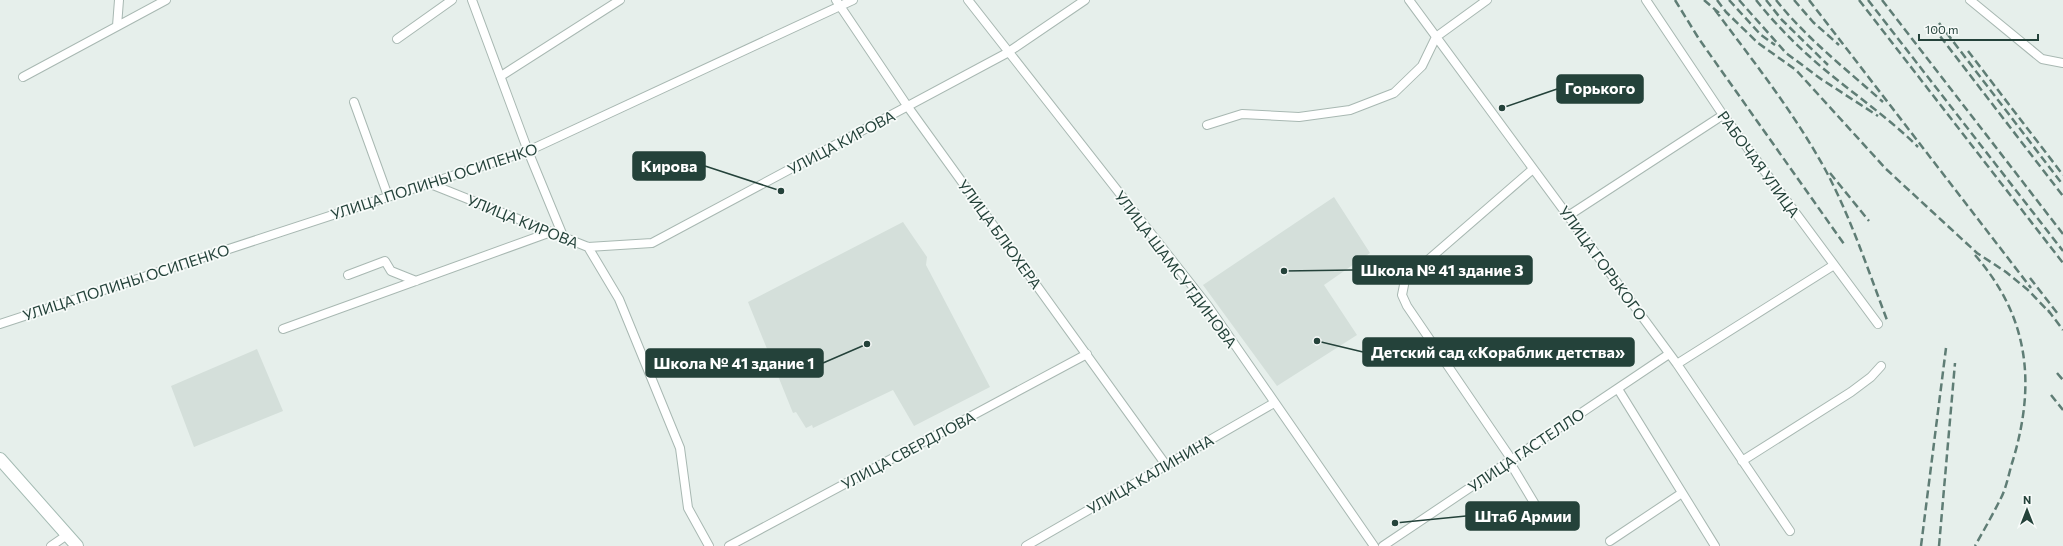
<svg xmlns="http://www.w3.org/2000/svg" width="2063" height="546" viewBox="0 0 2063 546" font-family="Commissioner,sans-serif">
  <rect width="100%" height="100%" fill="#e6efeb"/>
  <!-- built -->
  <path fill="#d4dfda" d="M1334,197L1370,253L1324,285L1357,335L1277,386L1203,285Z
    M903,222L927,257L926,265L990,387L914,426L893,390L813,428L812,425L806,428L796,412L793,413L748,302Z
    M257,349L283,411L194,447L171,386Z"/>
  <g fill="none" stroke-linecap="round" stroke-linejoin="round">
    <defs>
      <path id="street" d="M472,0L528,151L563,236
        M836,0L908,107L1166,465
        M968,0L1208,306L1374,546
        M1409,0L1677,364L1790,531
        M1646,0L1723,115L1878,324
        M1970,0L2042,59L2063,63
        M117,26L119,0
        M397,39L452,0
        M501,76L620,0
        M23,77L166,0
        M354,102L388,196
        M1207,125L1242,114L1299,117L1350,110L1394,93L1422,66L1436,37L1487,0
        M428,183L588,247L652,243L1007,53L1085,0
        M1568,216L1723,115
        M588,247L619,299L680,448L688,508L709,546
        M348,275L385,261L391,271L416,281
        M0,324L528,151L853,0
        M283,329L551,232
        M1677,364L1834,265
        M1618,389L1715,546
        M1512,460L1407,306L1402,295L1405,280L1533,169
        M1509,461L1545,521
        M1742,461L1851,392L1871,377L1881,366
        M1610,541L1682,493
        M51,546L67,535
        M729,546L1087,354
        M1026,546L1274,403
        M1383,546L1669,354"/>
      <path id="secondary" d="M0,459L77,546"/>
    </defs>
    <!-- street casing -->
    <use href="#street" stroke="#a8b8b2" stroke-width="10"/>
    <!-- secondary casing -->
    <use href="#secondary" stroke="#a4bbb3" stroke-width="14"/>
    <!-- street -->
    <use href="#street" stroke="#fff" stroke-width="8"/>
    <!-- secondary -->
    <use href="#secondary" stroke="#fff" stroke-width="12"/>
    <!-- rail -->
    <path stroke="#5f7d75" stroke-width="2.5" stroke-dasharray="8 4" stroke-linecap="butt" d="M1675,0L1699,39L1844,244
      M1704,0L1719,13
      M1717,0L1726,12L1758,43L1796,70L1886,169L1977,253L2006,272L2028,290L2051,314
      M1729,0L1761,35L1775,45
      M1739,0L1786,53L1821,79L1878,116
      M1756,0C1772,20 1790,39 1809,56C1844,88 1884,113 1918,147
      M1766,0L1782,20L1828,65
      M1776,0C1807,39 1846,69 1883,102
      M1794,0L1813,22L1839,45
      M1809,0L2031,288
      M1859,0L2063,263
      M1868,0L2063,251
      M1882,0L2063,234
      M1715,10C1754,62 1795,114 1826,171C1851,218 1868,270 1887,320
      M1939,23L2063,185
      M1933,27L2063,196
      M1968,51L2063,175
      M1830,173L1869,221
      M1975,255C2029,317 2036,383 2013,460C2009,472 2007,486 2001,498C1993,514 1984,530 1975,546
      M2030,278L2058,314
      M2048,310L2063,330
      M2057,373L2063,380
      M2051,395L2063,410
      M1921,546L1946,348
      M1939,546L1955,363"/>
  </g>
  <g text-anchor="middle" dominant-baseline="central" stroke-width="3.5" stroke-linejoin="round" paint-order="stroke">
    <!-- street labels -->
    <g font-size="15" fill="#24423a" stroke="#f7fbf9">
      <text transform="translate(841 142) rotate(-28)">УЛИЦА КИРОВА</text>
      <text transform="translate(1759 164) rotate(54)">РАБОЧАЯ УЛИЦА</text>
      <text transform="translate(434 181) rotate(-18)">УЛИЦА ПОЛИНЫ ОСИПЕНКО</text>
      <text transform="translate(523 221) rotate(22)">УЛИЦА КИРОВА</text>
      <text transform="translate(1000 234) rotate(54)">УЛИЦА БЛЮХЕРА</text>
      <text transform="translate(1603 263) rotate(54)">УЛИЦА ГОРЬКОГО</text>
      <text transform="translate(1176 269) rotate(53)">УЛИЦА ШАМСУТДИНОВА</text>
      <text transform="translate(126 282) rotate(-18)">УЛИЦА ПОЛИНЫ ОСИПЕНКО</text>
      <text transform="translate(908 450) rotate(-28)">УЛИЦА СВЕРДЛОВА</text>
      <text transform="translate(1526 450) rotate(-34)">УЛИЦА ГАСТЕЛЛО</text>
      <text transform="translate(1150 474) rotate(-30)">УЛИЦА КАЛИНИНА</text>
    </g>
  </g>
  <!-- callouts -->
  <path fill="none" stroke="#24423a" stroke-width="1.5" d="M1502 108L1557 89M781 191L705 166M1284 271L1353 270M1317 341L1363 352M867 344L823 363M1395 523L1466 516"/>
  <g fill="#24423a" stroke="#f7fbf9" stroke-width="1.5">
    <circle cx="1502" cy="108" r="4"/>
    <circle cx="781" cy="191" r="4"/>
    <circle cx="1284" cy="271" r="4"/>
    <circle cx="1317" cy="341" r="4"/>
    <circle cx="867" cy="344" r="4"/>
    <circle cx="1395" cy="523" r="4"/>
  </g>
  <g fill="#24423a" stroke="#24423a" stroke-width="1.5">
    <rect x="1557" y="75" width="86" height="28" rx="4"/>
    <rect x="633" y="152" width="72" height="28" rx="4"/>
    <rect x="1353" y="256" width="179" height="28" rx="4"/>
    <rect x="1363" y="338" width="271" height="28" rx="4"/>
    <rect x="646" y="349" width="177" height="28" rx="4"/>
    <rect x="1466" y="502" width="113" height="28" rx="4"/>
  </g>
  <g font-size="16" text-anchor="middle" font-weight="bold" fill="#fff">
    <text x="1600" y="94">Горького</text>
    <text x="669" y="172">Кирова</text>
    <text x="1442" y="276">Школа № 41 здание 3</text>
    <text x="1498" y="358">Детский сад «Кораблик детства»</text>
    <text x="734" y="369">Школа № 41 здание 1</text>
    <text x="1523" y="522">Штаб Армии</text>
  </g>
  <!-- north arrow -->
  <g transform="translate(2027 510)" stroke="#f7fbf9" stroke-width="3" paint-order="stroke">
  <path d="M0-3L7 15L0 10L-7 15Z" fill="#24423a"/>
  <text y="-6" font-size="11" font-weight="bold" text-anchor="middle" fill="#24423a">N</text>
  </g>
  <!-- scale -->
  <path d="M1919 34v6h119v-6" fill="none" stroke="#24423a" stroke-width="2"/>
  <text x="1925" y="34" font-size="12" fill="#24423a" stroke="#f7fbf9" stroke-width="3" paint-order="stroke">100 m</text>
</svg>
